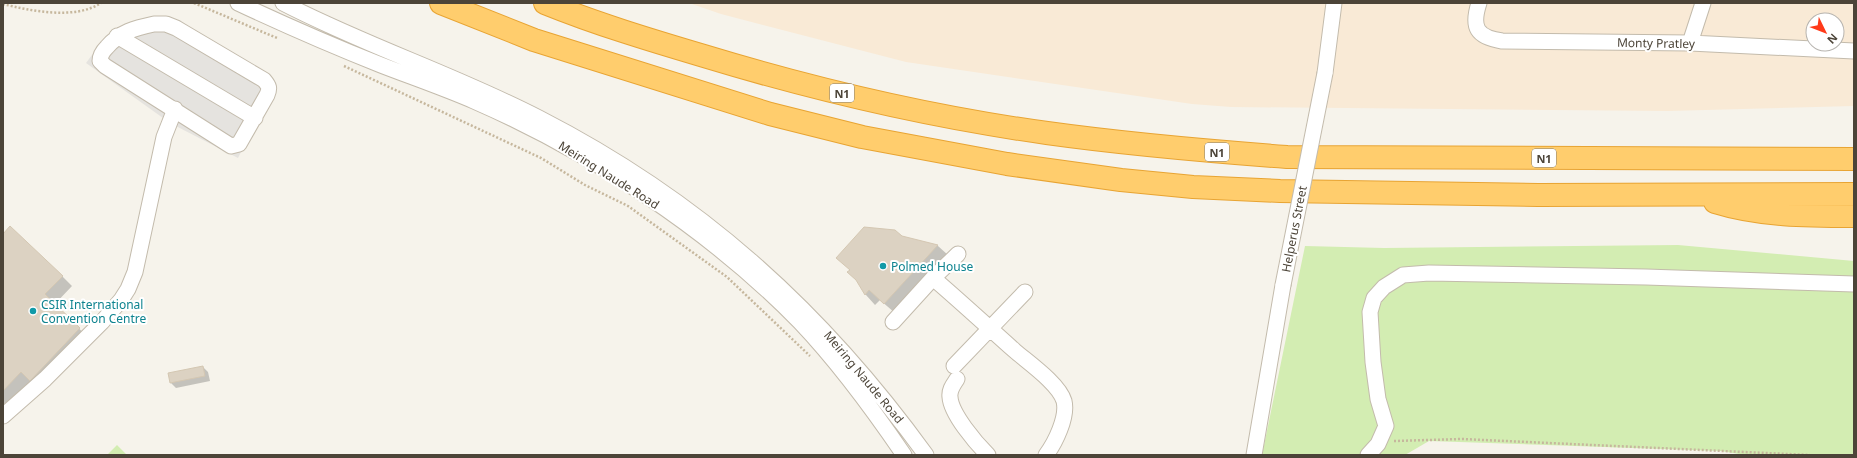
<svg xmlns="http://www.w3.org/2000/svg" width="1857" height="458" viewBox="0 0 1857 458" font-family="'Noto Sans',sans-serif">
  <rect width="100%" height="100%" fill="#f6f3eb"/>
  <!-- commercial -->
  <path fill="#f9ead6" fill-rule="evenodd" d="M689,3H1854V106L1668,111L1231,107L1192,104L906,62L721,14ZM1813,20H1837V44H1813Z"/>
  <!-- green -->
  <path fill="#d3edb2" d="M1678,245L1854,261V455H1745L1721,451L1429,441L1405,455H1262L1305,246L1384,248Z
    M117,445L127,455H107Z"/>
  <!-- parking -->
  <path fill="#e5e3df" d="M180,20L272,89L238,158L170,123L86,63L106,36Z"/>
  <!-- shadow -->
  <path fill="#0003" d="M3,235L62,276L72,286L54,305L89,338L40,390L31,381L3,412Z
    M902,237L938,246L948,255L895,313L880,300L875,305L866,295L858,282Z
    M203,367L208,372L210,381L176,388L171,383Z"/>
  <!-- building -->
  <path fill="#dcd2c2" stroke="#d4c7b2" d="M10,226L63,276L45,294L80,328L30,381L21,372L3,391V234Z
    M864,227L895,230L902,236L938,245L884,304L869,290L865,295L856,280L847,272L850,270L836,258Z
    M203,366L205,376L170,383L168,373Z"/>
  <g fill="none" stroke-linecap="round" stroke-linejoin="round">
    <defs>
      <path id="minor" d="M238,3C285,25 333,46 381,65C412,77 444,88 474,101C591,152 710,230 800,322C839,363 872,408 904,455
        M283,3C366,46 456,75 539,118C699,200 821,310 926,455
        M1479,3C1471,28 1477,37 1502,41L1690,43L1854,51
        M154,24H166L176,28L264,80C269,86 270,88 267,95L239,144L231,146L105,66L100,61C100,55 103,51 107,47C120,32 135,28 154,24Z
        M117,36L255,118
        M1690,43L1703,3
        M1325,73L1334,3
        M933,278L958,254
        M893,322L933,278C961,302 988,327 1015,351C1029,363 1059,384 1064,401C1068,417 1055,443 1046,455
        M954,366L1025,292
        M957,379C953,385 949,390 950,397C951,414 976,443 988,455
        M3,416L45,379L102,322L121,300L128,289L135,272L164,137L175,109
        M1254,455L1283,285
        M1368,455L1378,444L1386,426L1378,399L1373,362L1370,312L1374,298L1384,287L1403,275L1429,273L1646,277L1854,284"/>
      <path id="highway" d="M441,3L534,40L770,114L862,137L1007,164L1121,180L1193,187L1280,191L1538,195L1854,194
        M545,3C597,24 650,40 704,56C816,90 931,117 1047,133C1126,144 1207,151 1287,157L1854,159
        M1715,202C1760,216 1807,216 1854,216"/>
    </defs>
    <!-- minor casing -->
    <use href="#minor" stroke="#c3bbac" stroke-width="17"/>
    <!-- highway casing -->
    <use href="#highway" stroke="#e8a433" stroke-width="24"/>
    <!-- path -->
    <path stroke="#c6b79d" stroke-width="2.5" stroke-dasharray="2 2" stroke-linecap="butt" d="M194,3L277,38
      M3,4C31,11 75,20 101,3
      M344,66L541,158L585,185L628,206L727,277L810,356
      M1394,441L1462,439L1810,455"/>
    <!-- minor -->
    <use href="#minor" stroke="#fff" stroke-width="15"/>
    <!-- highway -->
    <use href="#highway" stroke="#ffcd6d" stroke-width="22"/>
    <defs>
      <path id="minor-bridge" d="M1283,285L1325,73"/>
    </defs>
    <!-- minor-bridge casing -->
    <use href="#minor-bridge" stroke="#c3bbac" stroke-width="17" stroke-linecap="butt"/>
    <!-- minor-bridge -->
    <use href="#minor-bridge" stroke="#fff" stroke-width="15"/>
  </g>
  <!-- markers -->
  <g fill="#0f9aa8" stroke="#fff" stroke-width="1.5">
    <circle cx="883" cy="266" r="4"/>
    <circle cx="33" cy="311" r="4"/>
  </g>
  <g text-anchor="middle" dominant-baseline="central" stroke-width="4" stroke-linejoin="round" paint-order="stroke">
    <!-- shield labels -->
    <g fill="#fff" stroke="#827c74" stroke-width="1">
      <rect x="830" y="84" width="24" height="18" rx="3"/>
      <rect x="1205" y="143" width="24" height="18" rx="3"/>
      <rect x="1532" y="149" width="24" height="18" rx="3"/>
    </g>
    <g font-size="11" font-weight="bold" fill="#4c4438">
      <text x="842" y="93">N1</text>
      <text x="1217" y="152">N1</text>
      <text x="1544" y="158">N1</text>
    </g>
    <!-- street labels -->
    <g font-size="12" fill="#4c4438" stroke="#fff">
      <text transform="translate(1656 43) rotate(1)">Monty Pratley</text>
      <text transform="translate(609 175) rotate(32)">Meiring Naude Road</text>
      <text transform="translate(1294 229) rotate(-79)">Helperus Street</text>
      <text transform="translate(864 377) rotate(50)">Meiring Naude Road</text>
    </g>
    <!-- culture labels -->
    <g font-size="12" fill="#0d838f" stroke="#fff" text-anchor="start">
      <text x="891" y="266">Polmed House</text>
      <text x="41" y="304">CSIR International<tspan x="41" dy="14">Convention Centre</tspan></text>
    </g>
  </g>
  <!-- border -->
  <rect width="1857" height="458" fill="none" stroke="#4c4438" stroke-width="8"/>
  <!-- north arrow -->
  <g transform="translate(1825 32) rotate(133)"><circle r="19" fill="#ffffff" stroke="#b7b4af"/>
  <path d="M0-3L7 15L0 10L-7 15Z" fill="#ff3a19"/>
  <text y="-6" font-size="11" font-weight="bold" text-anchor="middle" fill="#4c4438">N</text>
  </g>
</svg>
